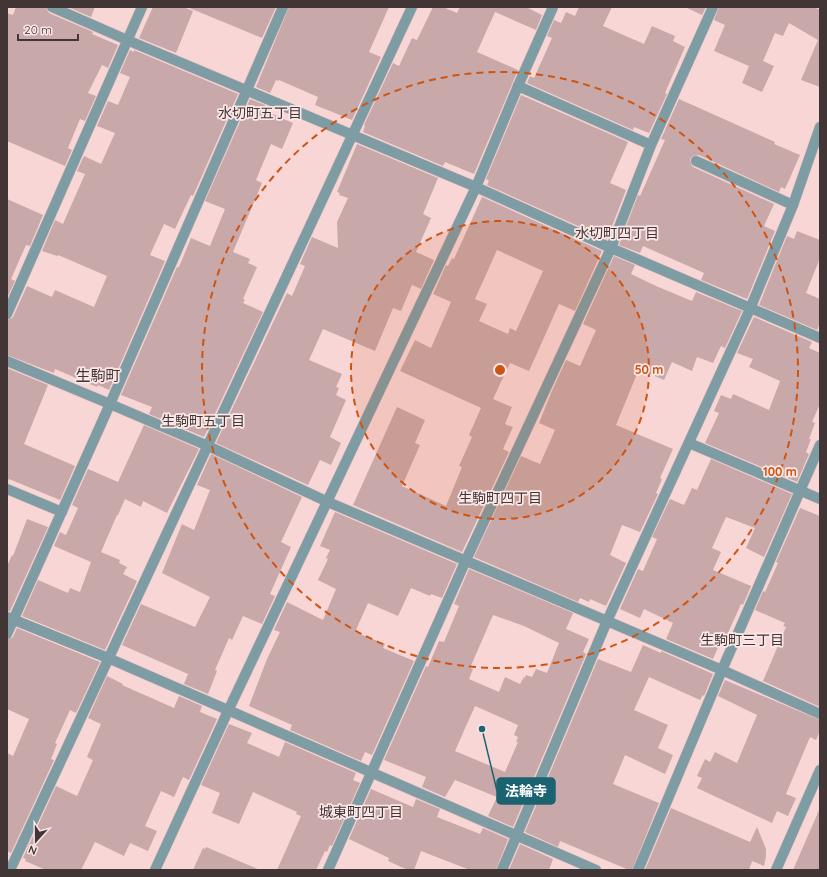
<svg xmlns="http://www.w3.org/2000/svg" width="827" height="877" viewBox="0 0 827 877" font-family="Quicksand,'Noto Sans JP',sans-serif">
  <rect width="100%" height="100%" fill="#f8d6d6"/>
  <!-- building -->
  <path fill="#c8a8a8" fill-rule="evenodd" d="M16,7H46L47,10L49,13L93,32L92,34L118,45L108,68L102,65L88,93L96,96L85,121L80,119L68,148L72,150L65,166L7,141V13L13,15Z
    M68,7H95L91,17Z
    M153,7H183L193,11L176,53L139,38Z
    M187,7H276L262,38Z
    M289,7H389L369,52L381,57L352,120L315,105L318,97L279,80L278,81L276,80L270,93L256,87Z
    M433,7H443L457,13L460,7H526L542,15L536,30L495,12L477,52L518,70L474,174L445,162L443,166L363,132L365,126L364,125L393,63L399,66L412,38L417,40Z
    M579,7H612L603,26L644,44L652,26L675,36L673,41L685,47L665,93L667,94L649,133L634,127L633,130L527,83L530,76L534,78L552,38L547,36L554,20L561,23L566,12L575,16Z
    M685,7H706L702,15Z
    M719,7H814L820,10V87L801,80L818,40L789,23L783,36L775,33L763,61L774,66L762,92L742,83L749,66L714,51L725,25L714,20Z
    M130,50L134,52V50L238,94L193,196L191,195L175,229L164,224L150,255L165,261L109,390L98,385L97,387L55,369L54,373L7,355V320L10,319L13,317L27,286L52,297L55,290L94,307L107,276L58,255L57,256L42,251L55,220L63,224L85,174L77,171L84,156L101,164L115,133L97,126L108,101L118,105L130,77L120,73Z
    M521,95L628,142L610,183L626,190L607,239L487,185L489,181L486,179Z
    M250,99L265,105L263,110L293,123L282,149L271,144L256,180L262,183L233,252L250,259L248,263L257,267L243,299L245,300L243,303L263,312L204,437L149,414L152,407L121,395L177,267H179L191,238L210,246L225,209L205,201Z
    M679,99L775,142L774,144L800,155L785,189L781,187L779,192L699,155L693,156L690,159L691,164L693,167L774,204L764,226L775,231L747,299L701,280L704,273L643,246L640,253L619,245L638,195L640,196L665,140L661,139Z
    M357,144L438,178L423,214L431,218L416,252L434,260L421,289L412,285L401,311L393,308L375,351L323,329L309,360L342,374L336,387L339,388L336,395L346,400L330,437L341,443L331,465L320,460L308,485L216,443L287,293L292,296L305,266L300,264L312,237L338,248L337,222L348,198L339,195L340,193L337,192Z
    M482,197L602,251L575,311L559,304L529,371L510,363L493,399L512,407L505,424L513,427L503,449L509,452L462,552L353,505L397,407L425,420L415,443L420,445L402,486L446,506L462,467L459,466L472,437L469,435L481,408L400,371L415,340L431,348L451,302L433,294L446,265L448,266L452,258L454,259ZM497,250L543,271L516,331L510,328L508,334L479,321L487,304L475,299Z
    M7,199L43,215L30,246L26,245L11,279L15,281L7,298Z
    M797,231L820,240V258L806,293L820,299V323L817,330L759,305L787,236L794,239Z
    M614,256L635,265L631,274L656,286L692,301L696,292L742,311L725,348L721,346L713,363L697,357L692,371L672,362L664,380L639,369L616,425L673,449L660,478L662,479L656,493L658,494L640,532L622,525L610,555L626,563L606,606L590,599L589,602L580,598L578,602L474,557L521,456L540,464L555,430L539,423L551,393L566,360L580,366L596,330L583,324Z
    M754,317L812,342L809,348L820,353V404L812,422L815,423L809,439H811L806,452L809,454L797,482L705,443L719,413L714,411L721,395L731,399L733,394L769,410L780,381L749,367L753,359L737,353Z
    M7,368L48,385L24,444L75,466L60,500L9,479L7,483Z
    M144,425L199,449L167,513L143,501L141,507L125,499L118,515H117L101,552L120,560L119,563L127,567L123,574L137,581L105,650L22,616L38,580L68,593L70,588L80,592L91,562L54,546L60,532L66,535L78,508L72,505L88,469L118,482Z
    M211,454L302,497L281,542L291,547L270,594L275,596L262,624L243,616L232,640L229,638L215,670L217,671L208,694L184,684L188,674L122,645L141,604L195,627L210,597L162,573L182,524L194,530L210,490L197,485Z
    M711,459L792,494L764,557L746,548L755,528L726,517L712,548L721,552L713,570L751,586L743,605L741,604L727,635L722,646L719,645L713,659L666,639L673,623L644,609L640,618L620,609L638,569L643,571L657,539L652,537L670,499L684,505L692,488L697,490Z
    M800,508L820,516V707L763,681L786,627L783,626L785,623L755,610L763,591L765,592L778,563L776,562Z
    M335,512L457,564L442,598L431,594L430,596L411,588L398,616L368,603L355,632L385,644L383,648L414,661L372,755L365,752L361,761L290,730L292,725L249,706L267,659L280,632L274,630L287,602L323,620L336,589L318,580L328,559L326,558L330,550L320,546Z
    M27,519L48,527L10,611H7V566L12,555L13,556Z
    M469,569L573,613L566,629L589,639L583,652L586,654L513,827L488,816L497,797L455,780L445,797L422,787L426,777L384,760L426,666L428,667L439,641L444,642L459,606L454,604ZM493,615L524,626L559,643L547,673L536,669L532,677L526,675L525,678L524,677L520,684L505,677L499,692L469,679L473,669L470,668ZM475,706L518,725L514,735L518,737L516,742H518L505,772L455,751Z
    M17,628L100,662L76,713L70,710L55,743L57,744L51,759L54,760L11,853L7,851V753L13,756L29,719L7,709V640L13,637Z
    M643,645L661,653V651L713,674L704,696L703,695L700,700L649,677L634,710L668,725L658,748L673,755L665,774L625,755L613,784L659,803L632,870H629L560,841L558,847L525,832L598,659L631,672Z
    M107,676L123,684L122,685L174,708L179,696L202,706L200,712L217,719L189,780L183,777L174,797L161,791L145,826L157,831L148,851L130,843L124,856L95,842L81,870H46L25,861L26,859L23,858L56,786L77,796L93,760L87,757L101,724L88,718Z
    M725,680L820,720V731L816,740L810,737L786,794L796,798L788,816L777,811L772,823L697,788L702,778L697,776L705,759L710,762L715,752L737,763L757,715L718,696Z
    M229,724L252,733L247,743L279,757L285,742L356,773L353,780L360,783L332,846L330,845L327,852L325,851L316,870H277L301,816L296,814L297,812L253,792L239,824L212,813L220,793L201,785Z
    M371,789L413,807L416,799L440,809L437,817L480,834L483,828L508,839L496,870H470L421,851L414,870H408L388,861L389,858L349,839Z
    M671,808L750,842L757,827L766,849V856L764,866L752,861L749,870H645Z
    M820,808V870H793Z
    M520,844L553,859L549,870H509Z
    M206,847L260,870H193L203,848L205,849Z"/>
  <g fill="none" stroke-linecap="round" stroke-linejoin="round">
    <defs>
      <path id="lane" d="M518,86L651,145
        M696,161L793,205
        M689,443L820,499
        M7,489L62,512
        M7,634L110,404L283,7
        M10,870L412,7
        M328,870L466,560L611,248L651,145L713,7
        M638,870L722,670L820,445"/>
      <path id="street" d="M52,7L127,40L476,187L611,248L820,338
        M7,314L142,7
        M7,361L110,404L208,446L328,502L722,670L820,714
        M7,617L108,658L596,870
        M155,870L228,711L476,187L518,86L553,7
        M502,870L607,621L750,309L793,205L820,127
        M776,870L820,770"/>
    </defs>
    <!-- lane casing -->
    <use href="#lane" stroke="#d0b3b3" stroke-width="11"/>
    <!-- street casing -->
    <use href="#street" stroke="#d0b3b3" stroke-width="11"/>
    <!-- lane -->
    <use href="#lane" stroke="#7e9ca4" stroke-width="10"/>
    <!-- street -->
    <use href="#street" stroke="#7e9ca4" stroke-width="10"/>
  </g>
  <!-- distance rings -->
  <circle cx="500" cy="370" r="149" fill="#cf5412" fill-opacity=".12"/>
  <g fill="none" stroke="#cf5412" stroke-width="2" stroke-dasharray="7 5">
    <circle cx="500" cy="370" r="149"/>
    <circle cx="500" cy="370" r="298"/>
  </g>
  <g text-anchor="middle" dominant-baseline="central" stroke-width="3.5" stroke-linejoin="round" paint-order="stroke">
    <!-- neighbourhood labels -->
    <g font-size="14" fill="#423535" stroke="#fce7e7">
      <text x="260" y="113">水切町五丁目</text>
      <text x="617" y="233">水切町四丁目</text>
      <text x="203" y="421">生駒町五丁目</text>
      <text x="500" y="498">生駒町四丁目</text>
      <text x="742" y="640">生駒町三丁目</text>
      <text x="361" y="812">城東町四丁目</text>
    </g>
    <!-- quarter labels -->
    <g font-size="15" fill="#423535" stroke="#fce7e7">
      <text x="98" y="375">生駒町</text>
    </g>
  </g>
  <circle cx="500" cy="370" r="6" fill="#cf5412" stroke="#fce7e7" stroke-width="2"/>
  <g font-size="12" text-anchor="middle" font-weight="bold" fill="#cf5412" stroke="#fce7e7" stroke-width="3.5" stroke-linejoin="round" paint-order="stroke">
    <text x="649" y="374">50 m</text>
    <text x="780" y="476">100 m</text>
  </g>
  <!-- callouts -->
  <path fill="none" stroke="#1c6372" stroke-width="1.5" d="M482 729L497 791"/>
  <circle fill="#1c6372" stroke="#fce7e7" stroke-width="1.5" cx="482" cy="729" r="4"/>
  <rect fill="#1c6372" stroke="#1c6372" stroke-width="1.5" x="497" y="778" width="58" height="26" rx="4"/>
  <g font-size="14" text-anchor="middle" font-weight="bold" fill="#fff">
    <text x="526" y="796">法輪寺</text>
  </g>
  <!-- border -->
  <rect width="827" height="877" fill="none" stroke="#423535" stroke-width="16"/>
  <!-- north arrow -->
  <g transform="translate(36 841) rotate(201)" stroke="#fce7e7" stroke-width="3" paint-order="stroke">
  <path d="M0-3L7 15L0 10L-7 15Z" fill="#423535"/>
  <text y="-6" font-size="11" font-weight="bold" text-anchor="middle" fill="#423535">N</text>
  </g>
  <!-- scale -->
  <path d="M18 34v6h60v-6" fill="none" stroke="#423535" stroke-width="2"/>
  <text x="24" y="34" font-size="12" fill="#423535" stroke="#fce7e7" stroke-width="3" paint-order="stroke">20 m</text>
</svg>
